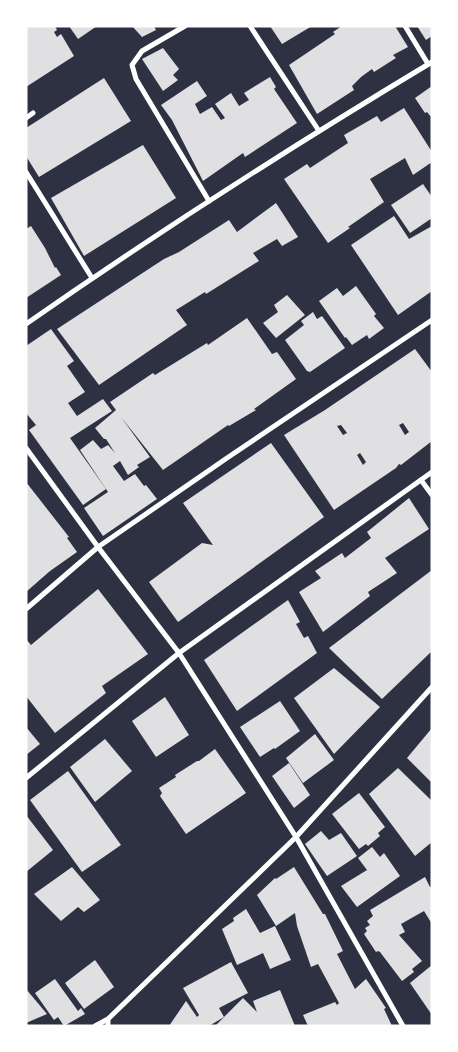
<svg xmlns="http://www.w3.org/2000/svg" width="458" height="1052" viewBox="0 0 458 1052" font-family="'IBM Plex Sans',sans-serif">
	<rect width="100%" height="100%" fill="#2d3142"/>
	<g fill="#e0e0e3" fill-rule="evenodd">
		<path d="M26,26H55L57,30L54,32L57,37L61,34L74,56L26,87Z"/>
		<path d="M69,26H97L78,39Z"/>
		<path d="M132,26H154L156,30L142,37Z"/>
		<path d="M270,26H312L282,44Z"/>
		<path d="M342,26H395L408,47L393,55L396,58L374,72L372,69L361,77L352,86L354,90L317,114L289,65L335,34L333,32Z"/>
		<path d="M417,26H432V36L426,40Z"/>
		<path d="M163,48L179,69L173,75L178,80L163,91L142,59Z"/>
		<path d="M270,77L276,87L274,89L297,123L245,157L243,153L203,181L172,120L161,105L197,81L207,96L195,104L200,114L212,107L221,120L225,118L215,104L231,93L239,106L249,100L244,93Z"/>
		<path d="M104,78L131,121L39,177L26,156V128Z"/>
		<path d="M432,86V118L427,112L425,113L415,98Z"/>
		<path d="M404,108L432,152V162L413,175L405,158L370,179L384,202L348,227L350,228L328,243L284,179L307,164L310,168L348,143L344,135L377,116L381,122Z"/>
		<path d="M143,145L176,198L84,256L51,198Z"/>
		<path d="M423,184L432,197V218L410,233L391,205Z"/>
		<path d="M276,203L298,237L282,246L277,239L253,253L259,261L206,294L205,292L176,310L187,325L99,385L57,329L164,259L179,252L229,220L237,232Z"/>
		<path d="M394,216L409,239L432,226V291L398,315L351,245Z"/>
		<path d="M31,226L45,248L55,268L56,267L61,275L26,298V229Z"/>
		<path d="M356,286L376,314L374,316L384,328L369,339L367,335L352,345L346,337L345,338L319,301L337,288L343,296Z"/>
		<path d="M287,295L305,315L276,338L263,323L278,312L274,305Z"/>
		<path d="M313,312L317,319L322,316L345,348L310,372L307,371L285,340L304,325L301,321Z"/>
		<path d="M247,318L272,354L277,352L296,379L254,409L256,410L229,426L228,425L163,470L121,417L150,457L137,465L139,467L128,475L120,461L113,466L124,481L135,474L144,486L146,485L157,499L103,536L84,508L108,492L80,450L93,440L101,449L108,445L115,453L106,439H104L95,428L116,410L110,402L153,373L155,375L207,343L208,345Z"/>
		<path d="M51,329L74,361L67,366L85,392L68,403L77,416L103,399L112,411L70,438L106,489L83,505L29,430L36,425L26,413V346Z"/>
		<path d="M415,349L432,372V441L401,465L399,464L396,468L334,510L284,435L325,410ZM403,423L409,432L405,435L399,425ZM341,425L347,433L343,435L337,426ZM360,453L366,462L363,465L357,455Z"/>
		<path d="M271,443L324,517L178,622L149,582L202,543L213,545L183,503Z"/>
		<path d="M26,482L69,537L67,538L77,552L50,571L26,592Z"/>
		<path d="M409,498L429,529L385,558L397,573L368,592L370,596L323,632L299,592L321,578L315,571L342,553L345,558L371,538L367,532Z"/>
		<path d="M432,570V651L382,699L329,648Z"/>
		<path d="M98,589L148,654L102,686L106,693L55,733L26,696V639L31,645Z"/>
		<path d="M288,600L300,622L296,624L304,638L308,636L317,653L237,711L204,660Z"/>
		<path d="M334,668L380,707L334,754L294,698Z"/>
		<path d="M165,697L189,735L156,757L132,721Z"/>
		<path d="M280,701L300,731L275,749L274,748L260,757L240,727Z"/>
		<path d="M26,727L40,744L26,755Z"/>
		<path d="M432,728V783L407,758Z"/>
		<path d="M315,734L334,760L303,783L286,758Z"/>
		<path d="M105,739L132,771L95,802L70,767Z"/>
		<path d="M215,749L246,793L186,834L160,796L162,793L159,788L176,777L175,775L197,761H199Z"/>
		<path d="M289,763L310,795L294,808L272,776Z"/>
		<path d="M398,768L432,801V842L415,856L369,794Z"/>
		<path d="M68,771L121,845L82,872L30,800Z"/>
		<path d="M359,793L385,827L378,833L380,836L368,846L366,844L359,849L332,814Z"/>
		<path d="M26,815L53,850L26,872Z"/>
		<path d="M321,831L329,840L341,833L357,856L327,876L305,844Z"/>
		<path d="M372,847L380,857L384,853L400,876L357,907L341,886L367,870L358,858Z"/>
		<path d="M72,867L100,900L84,912L78,907L61,921L34,894Z"/>
		<path d="M294,867L323,914H325L343,951L337,954L355,989L366,979L386,1008L384,1009L392,1026H308L303,1015L335,1002L337,1005L339,1003L318,964L311,967L297,926L295,913L276,926L257,895L275,878L276,879Z"/>
		<path d="M425,877L430,887H432V924L424,911L401,924L405,932L399,935L422,961L412,969L414,972L402,981L380,952L378,951L376,952L364,934L367,931L365,928L370,925L367,921L373,916L370,910Z"/>
		<path d="M246,909L260,933L275,926L291,960L270,969L263,953L237,965L222,929L234,921L233,918Z"/>
		<path d="M95,960L114,987L84,1009L65,983Z"/>
		<path d="M231,962L248,993L219,1008L224,1017L209,1026H169L186,1001L197,1017L199,1015L183,988Z"/>
		<path d="M432,965V1015L410,983Z"/>
		<path d="M55,979L78,1011L81,1008L85,1014L64,1026L58,1017L54,1020L35,993Z"/>
		<path d="M26,989L47,1014L26,1023Z"/>
		<path d="M280,990L295,1026H215L243,998L257,1012L253,1001Z"/>
	</g>
	<g fill="none" stroke-linecap="round" stroke-linejoin="round">
		<g stroke="#fff" stroke-width="5">
			<path d="M185,26L142,51L132,65L136,79L209,201"/>
			<path d="M250,26L319,131"/>
			<path d="M405,26L428,64"/>
			<path d="M26,118L33,113"/>
			<path d="M26,172L92,278"/>
			<path d="M26,324C158,232 294,145 432,62"/>
			<path d="M26,448L98,547L179,653L296,837L403,1026"/>
			<path d="M421,480L432,495"/>
			<path d="M26,609L98,547L227,458L432,320"/>
			<path d="M26,778L179,653L432,472"/>
			<path d="M95,1026L108,1019"/>
			<path d="M108,1026V1019L296,837L432,687"/>
		</g>
	</g>
	<rect width="458" height="1052" fill="none" stroke="#ffffff" stroke-width="55"/>
</svg>
